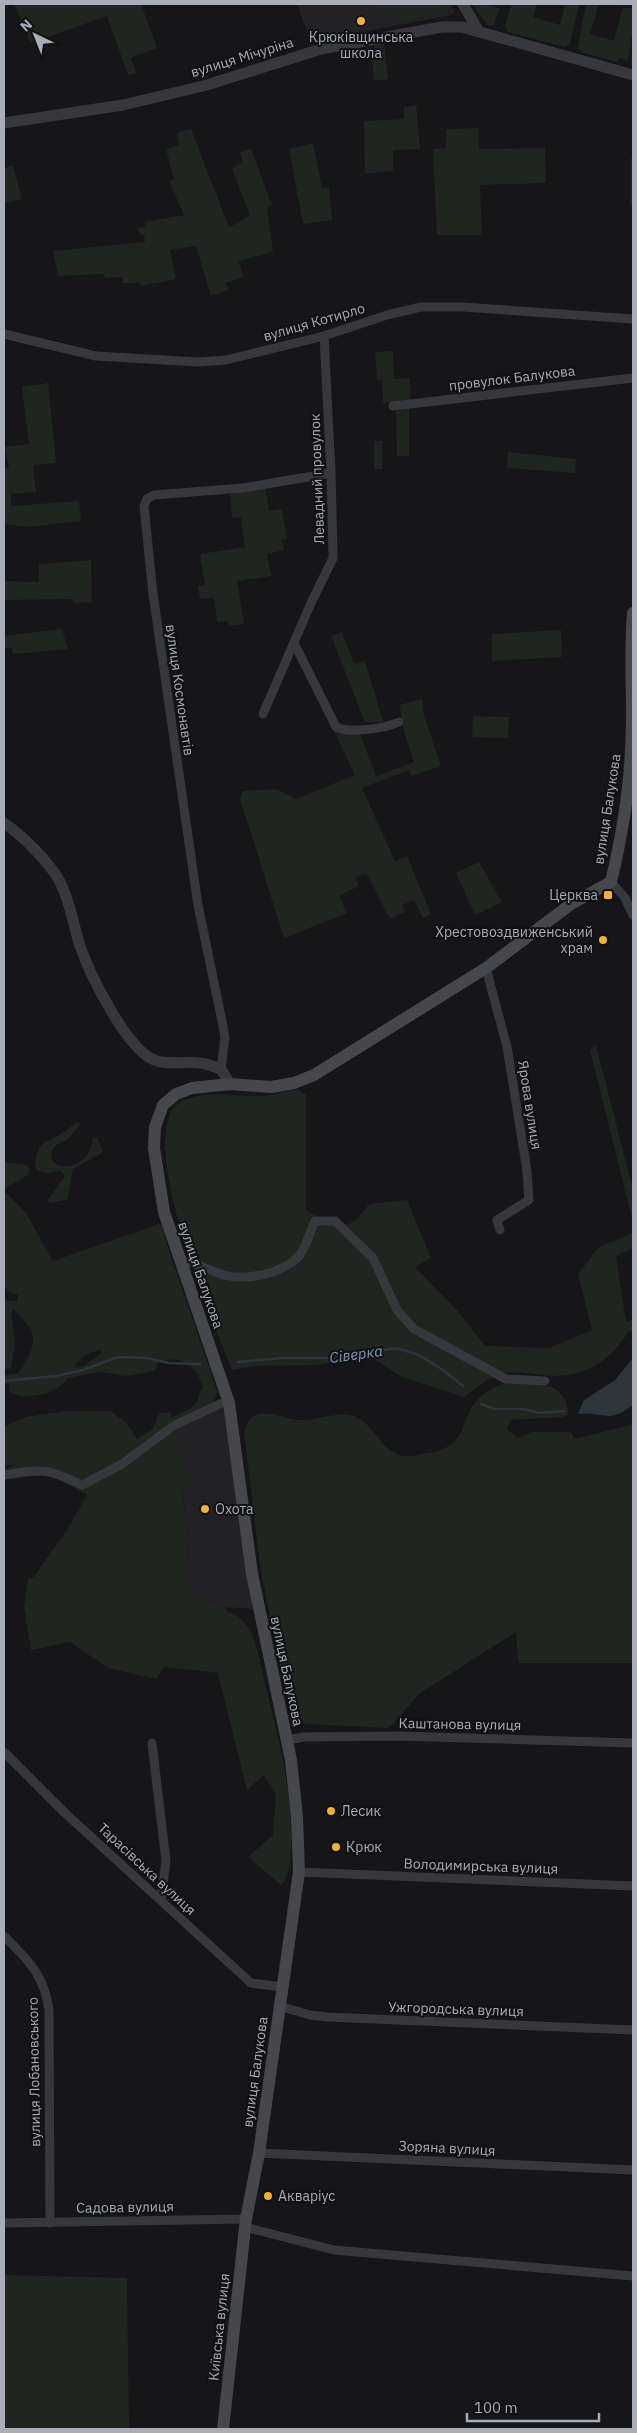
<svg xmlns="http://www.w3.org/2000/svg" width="637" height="2433" viewBox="0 0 637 2433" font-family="'IBM Plex Sans',sans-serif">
	<rect width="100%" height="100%" fill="#161618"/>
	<g fill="#222225">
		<path d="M297,4H450L455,12L451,15L311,42Z"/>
		<path d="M630,159H633V205L630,204Z"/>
		<path d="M224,1406L239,1519L253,1609L226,1607L186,1592L188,1537L175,1433L179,1428Z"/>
	</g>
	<g fill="#1e261f" fill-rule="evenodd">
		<path d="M14,4H141L157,48L131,58L136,73L128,75L107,16L31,43Z"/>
		<path d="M372,4H441L443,10C427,22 406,19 388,16L383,10Z"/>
		<path d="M472,4H483L500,8L494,25L488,26Z"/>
		<path d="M511,4H537L533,17L560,25L565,4H579L570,44L564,47L508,32L505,27Z"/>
		<path d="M586,4H599L590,34L614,41L623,7L633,9V37H631L628,60L619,58L617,62L584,53L578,48Z"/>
		<path d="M384,42L388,79L374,81L372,55H375L374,43Z"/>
		<path d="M416,105L420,149L393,150V171L365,174L364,121L404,119V107Z"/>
		<path d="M478,128L479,149L545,148L546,183L480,185L482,235H437L433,149L446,148V129Z"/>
		<path d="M191,129L229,227L250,216L232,168L243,163L240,152L251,149L272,205L267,207L273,252L238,261L244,277L226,283L229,290L211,296L196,246L170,250L176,279L141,286L140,283H123L122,277L105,278L104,274L58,276L53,251L145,242L144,235H140L138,228L145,227V222L184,215L169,181L174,179L166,149L179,145L177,133Z"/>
		<path d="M313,143L322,188H329L332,220L303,224L289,149Z"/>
		<path d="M13,166L22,199L4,203V168Z"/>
		<path d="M393,351L394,379L410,378L411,400L383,403L382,380H377L375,352Z"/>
		<path d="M48,383L56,463L33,465L36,492L11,494V506L79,501L81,521L29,527L4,524V468H9L5,447L29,444L22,387Z"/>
		<path d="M409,409V456H397L396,411Z"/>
		<rect x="374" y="441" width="8" height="28"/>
		<path d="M508,452L576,459L575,473L507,468Z"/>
		<path d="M265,486L269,511L282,509L287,539L282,540L284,550L267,554L271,576L237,581L244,624L229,626L228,621L217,622L214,598L200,599L198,586L205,585L200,554L245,547L241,517L232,518L230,492Z"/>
		<path d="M91,560L92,602L74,603L73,599L4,600V581L39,582V564Z"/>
		<path d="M62,629L68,649L13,654L12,648H4V636Z"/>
		<path d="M561,630L562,657L492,661V634Z"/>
		<path d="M342,632L354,664L365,661L383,722H365L331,636Z"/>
		<path d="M422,699L424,715L441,766L411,776L409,770L362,788L395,861L407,856L431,914L423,918L414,900L402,905L405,912L390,919L366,873L355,878L359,886L339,896L347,913L284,938L240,799L242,791L276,789L296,799L355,775L334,731L341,734H360L376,776L414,762L402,724L400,705Z"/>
		<path d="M473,716L509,717L508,738L472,737Z"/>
		<path d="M479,862L502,902L475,915L456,873Z"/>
		<path d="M596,1045L633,1190V1222L590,1050Z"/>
		<path d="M297,1089L306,1095V1210C334,1225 348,1237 369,1204L407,1200L431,1258L415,1267L456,1309L485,1346L549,1348L592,1330L578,1274L599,1247L633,1233V1248L616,1256L626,1322L633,1319V1331H629C609,1363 581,1380 542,1375C529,1374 514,1370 500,1375C487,1379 474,1389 464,1397L402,1377L376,1360L366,1357L315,1365L257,1366L232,1370C212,1320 142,1156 173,1109C175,1105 184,1100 188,1099C213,1089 239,1098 264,1096C275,1095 286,1091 297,1089Z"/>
		<path d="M77,1122L81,1123C77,1128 73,1134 69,1138C64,1143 57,1142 53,1149C42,1172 89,1176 93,1138L97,1137L103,1152L73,1169L68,1197L65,1200L51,1203L47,1201L65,1176L60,1171C50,1173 42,1176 35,1167C38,1138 44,1145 64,1132C69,1129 72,1125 77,1122Z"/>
		<path d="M4,1162L27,1165L30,1170L28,1175L4,1189Z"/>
		<path d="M4,1191L26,1213L53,1261L162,1223L167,1245L217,1391C217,1407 190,1419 179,1428L175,1433L193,1486L182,1491L188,1537L186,1592L226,1607L228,1612C243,1616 249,1627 255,1641C271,1713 297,1789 290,1864C289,1871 285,1879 282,1886L248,1857L273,1835L276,1795L264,1775L247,1790L218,1673L164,1667L157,1679L108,1668L70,1642L31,1650L24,1607L28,1579L34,1577L70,1525L87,1495L48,1474L4,1480V1469L17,1464L4,1466V1426L26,1417L66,1411H110L127,1423L137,1439L153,1429L159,1413L171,1412V1418C179,1413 191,1411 197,1402C200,1397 198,1392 203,1387C196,1365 181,1353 158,1363L155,1371L126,1376L100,1372L68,1378C59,1393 25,1402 10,1392V1385L4,1383V1376L18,1373C38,1343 40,1334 13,1309L11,1314L15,1343L11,1368L4,1370V1300L17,1301L18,1295L8,1292L4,1284ZM100,1350L103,1352L84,1366L74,1368C79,1358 89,1352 100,1350Z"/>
		<path d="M508,1382C535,1384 566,1379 568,1414L563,1417L511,1420L507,1429L518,1438L532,1432H571L574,1439L633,1424V1663H518L516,1632L419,1694L393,1724L387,1728L306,1724L297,1720L288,1704L261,1572L244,1433C246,1425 248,1418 256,1415C272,1410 285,1420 301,1420C320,1421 343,1407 361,1420C377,1430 382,1452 404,1456C409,1457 417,1455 423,1454C472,1448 456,1420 481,1396C489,1389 498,1386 508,1382Z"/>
		<path d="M4,2275L127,2278L129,2429H5Z"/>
	</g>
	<path fill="#2c353c" d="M633,1358V1405C606,1425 606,1411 578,1414L584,1400L615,1380Z"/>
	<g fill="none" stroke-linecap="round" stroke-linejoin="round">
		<g stroke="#2c353c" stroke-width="2.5">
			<path d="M238,1362L282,1358H335L396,1348L419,1355L443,1370L463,1386"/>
			<path d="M4,1381L56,1376L83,1370L118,1357L147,1358L169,1363L200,1364"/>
			<path d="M481,1404L494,1409H524L540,1413L564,1411"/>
		</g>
		<g stroke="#37383d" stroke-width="9">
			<path d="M4,334L96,356L198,362L226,360L324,336L387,315L421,307H463L633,319"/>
			<path d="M393,406L633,378"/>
			<path d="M294,643L336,727C350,734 386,728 399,722"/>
			<path d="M263,714L311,603L333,558L331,473L324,336"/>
			<path d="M611,882L625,898L633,915"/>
			<path d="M486,968L507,1047L527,1171L529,1200L497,1220L500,1230"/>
			<path d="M221,1069L225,1038L223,1026L198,905L153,594L144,506L147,499L154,495L243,488L331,473"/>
			<path d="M180,1261C196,1262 208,1270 224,1275C245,1281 280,1274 297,1258C305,1251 310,1231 315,1221H335L373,1258L397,1310L414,1329L506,1379L545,1381"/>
			<path d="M4,1475C41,1468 49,1469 82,1485L122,1464L173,1426L224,1402L229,1403"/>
			<path d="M287,1740L304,1737L397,1736L633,1743"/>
			<path d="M152,1743L166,1861L161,1900"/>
			<path d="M4,1752L65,1813L251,1983L282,1987"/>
			<path d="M299,1872L633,1886"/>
			<path d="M4,1936C28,1960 44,1974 49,2010L50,2223"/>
			<path d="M279,2006L310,2015L327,2017L633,2030"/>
			<path d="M259,2153L633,2170"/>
			<path d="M4,2223L246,2219"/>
			<path d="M245,2227L334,2250L633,2276"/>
		</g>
		<g stroke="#37383d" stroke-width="11">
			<path d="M463,4L479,32"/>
			<path d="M4,123L123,105L207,85L321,49L442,27H462L633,75"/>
			<path d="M4,823C22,835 48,861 59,880C70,900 73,924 80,946C90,975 122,1038 147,1056C161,1067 183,1061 199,1063C206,1063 214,1067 221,1069L230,1084"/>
		</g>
		<path stroke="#45474d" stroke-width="12" d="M223,2429L246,2219L259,2153L299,1872L297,1817L291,1760L252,1574L229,1403L164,1212L154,1148L155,1127L163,1105L176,1094L192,1088L230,1084L271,1087L294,1083L314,1075L486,968L571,904L611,882C621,840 629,793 631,750C634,704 629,658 633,613"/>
	</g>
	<g fill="#f2b134" stroke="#111113" stroke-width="2">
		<circle cx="361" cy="21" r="5"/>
		<rect x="603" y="890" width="10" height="10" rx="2.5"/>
		<circle cx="603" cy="940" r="5"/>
		<circle cx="205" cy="1509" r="5"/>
		<circle cx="331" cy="1811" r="5"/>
		<circle cx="336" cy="1847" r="5"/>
		<circle cx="268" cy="2196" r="5"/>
	</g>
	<g text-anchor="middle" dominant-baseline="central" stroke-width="4" stroke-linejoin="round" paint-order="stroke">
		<g font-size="14" fill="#a8adb8" stroke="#111113" text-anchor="start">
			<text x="361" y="37" text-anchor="middle">Крюківщинська<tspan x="361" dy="16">школа</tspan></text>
			<text x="598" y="895" text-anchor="end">Церква</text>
			<text x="593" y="932" text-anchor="end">Хрестовоздвиженський<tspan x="593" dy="16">храм</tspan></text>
			<text x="215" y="1509">Охота</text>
			<text x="341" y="1811">Лесик</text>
			<text x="346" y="1847">Крюк</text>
			<text x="278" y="2196">Акваріус</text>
		</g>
		<g font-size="14" fill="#a8adb8" stroke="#111113">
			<text transform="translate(242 57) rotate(-17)">вулиця Мічуріна</text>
			<text transform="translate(314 322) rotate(-16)">вулиця Котирло</text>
			<text transform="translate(512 378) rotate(-7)">провулок Балукова</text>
			<text transform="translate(317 479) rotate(-92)">Левадний провулок</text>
			<text transform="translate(180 690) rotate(82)">вулиця Космонавтів</text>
			<text transform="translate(607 809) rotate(-81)">вулиця Балукова</text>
			<text transform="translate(530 1105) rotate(81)">Ярова вулиця</text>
			<text transform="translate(201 1275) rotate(71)">вулиця Балукова</text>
			<text transform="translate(287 1671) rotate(78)">вулиця Балукова</text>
			<text transform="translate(460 1724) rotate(1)">Каштанова вулиця</text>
			<text transform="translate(481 1866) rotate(2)">Володимирська вулиця</text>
			<text transform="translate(147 1869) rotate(43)">Тарасівська вулиця</text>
			<text transform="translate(456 2009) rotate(2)">Ужгородська вулиця</text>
			<text transform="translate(34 2072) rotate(-91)">вулиця Лобановського</text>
			<text transform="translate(255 2072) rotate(-82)">вулиця Балукова</text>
			<text transform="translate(447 2148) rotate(3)">Зоряна вулиця</text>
			<text transform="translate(125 2207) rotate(-1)">Садова вулиця</text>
			<text transform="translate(219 2327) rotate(-84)">Київська вулиця</text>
		</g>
		<g font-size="15" font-style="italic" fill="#7f9bb3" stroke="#111113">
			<text transform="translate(356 1354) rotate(-8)">Сіверка</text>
		</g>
	</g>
	<rect width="637" height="2433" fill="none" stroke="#a8adb8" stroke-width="10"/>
	<g transform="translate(35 35) rotate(317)" stroke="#111113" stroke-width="4" paint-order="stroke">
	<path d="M0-4L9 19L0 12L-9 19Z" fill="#a8adb8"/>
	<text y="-8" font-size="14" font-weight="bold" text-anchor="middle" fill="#a8adb8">N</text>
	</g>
	<path d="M467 2413v8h132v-8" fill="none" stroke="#a8adb8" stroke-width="2.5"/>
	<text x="474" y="2413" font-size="15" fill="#a8adb8" stroke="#111113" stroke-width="4" paint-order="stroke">100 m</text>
</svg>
